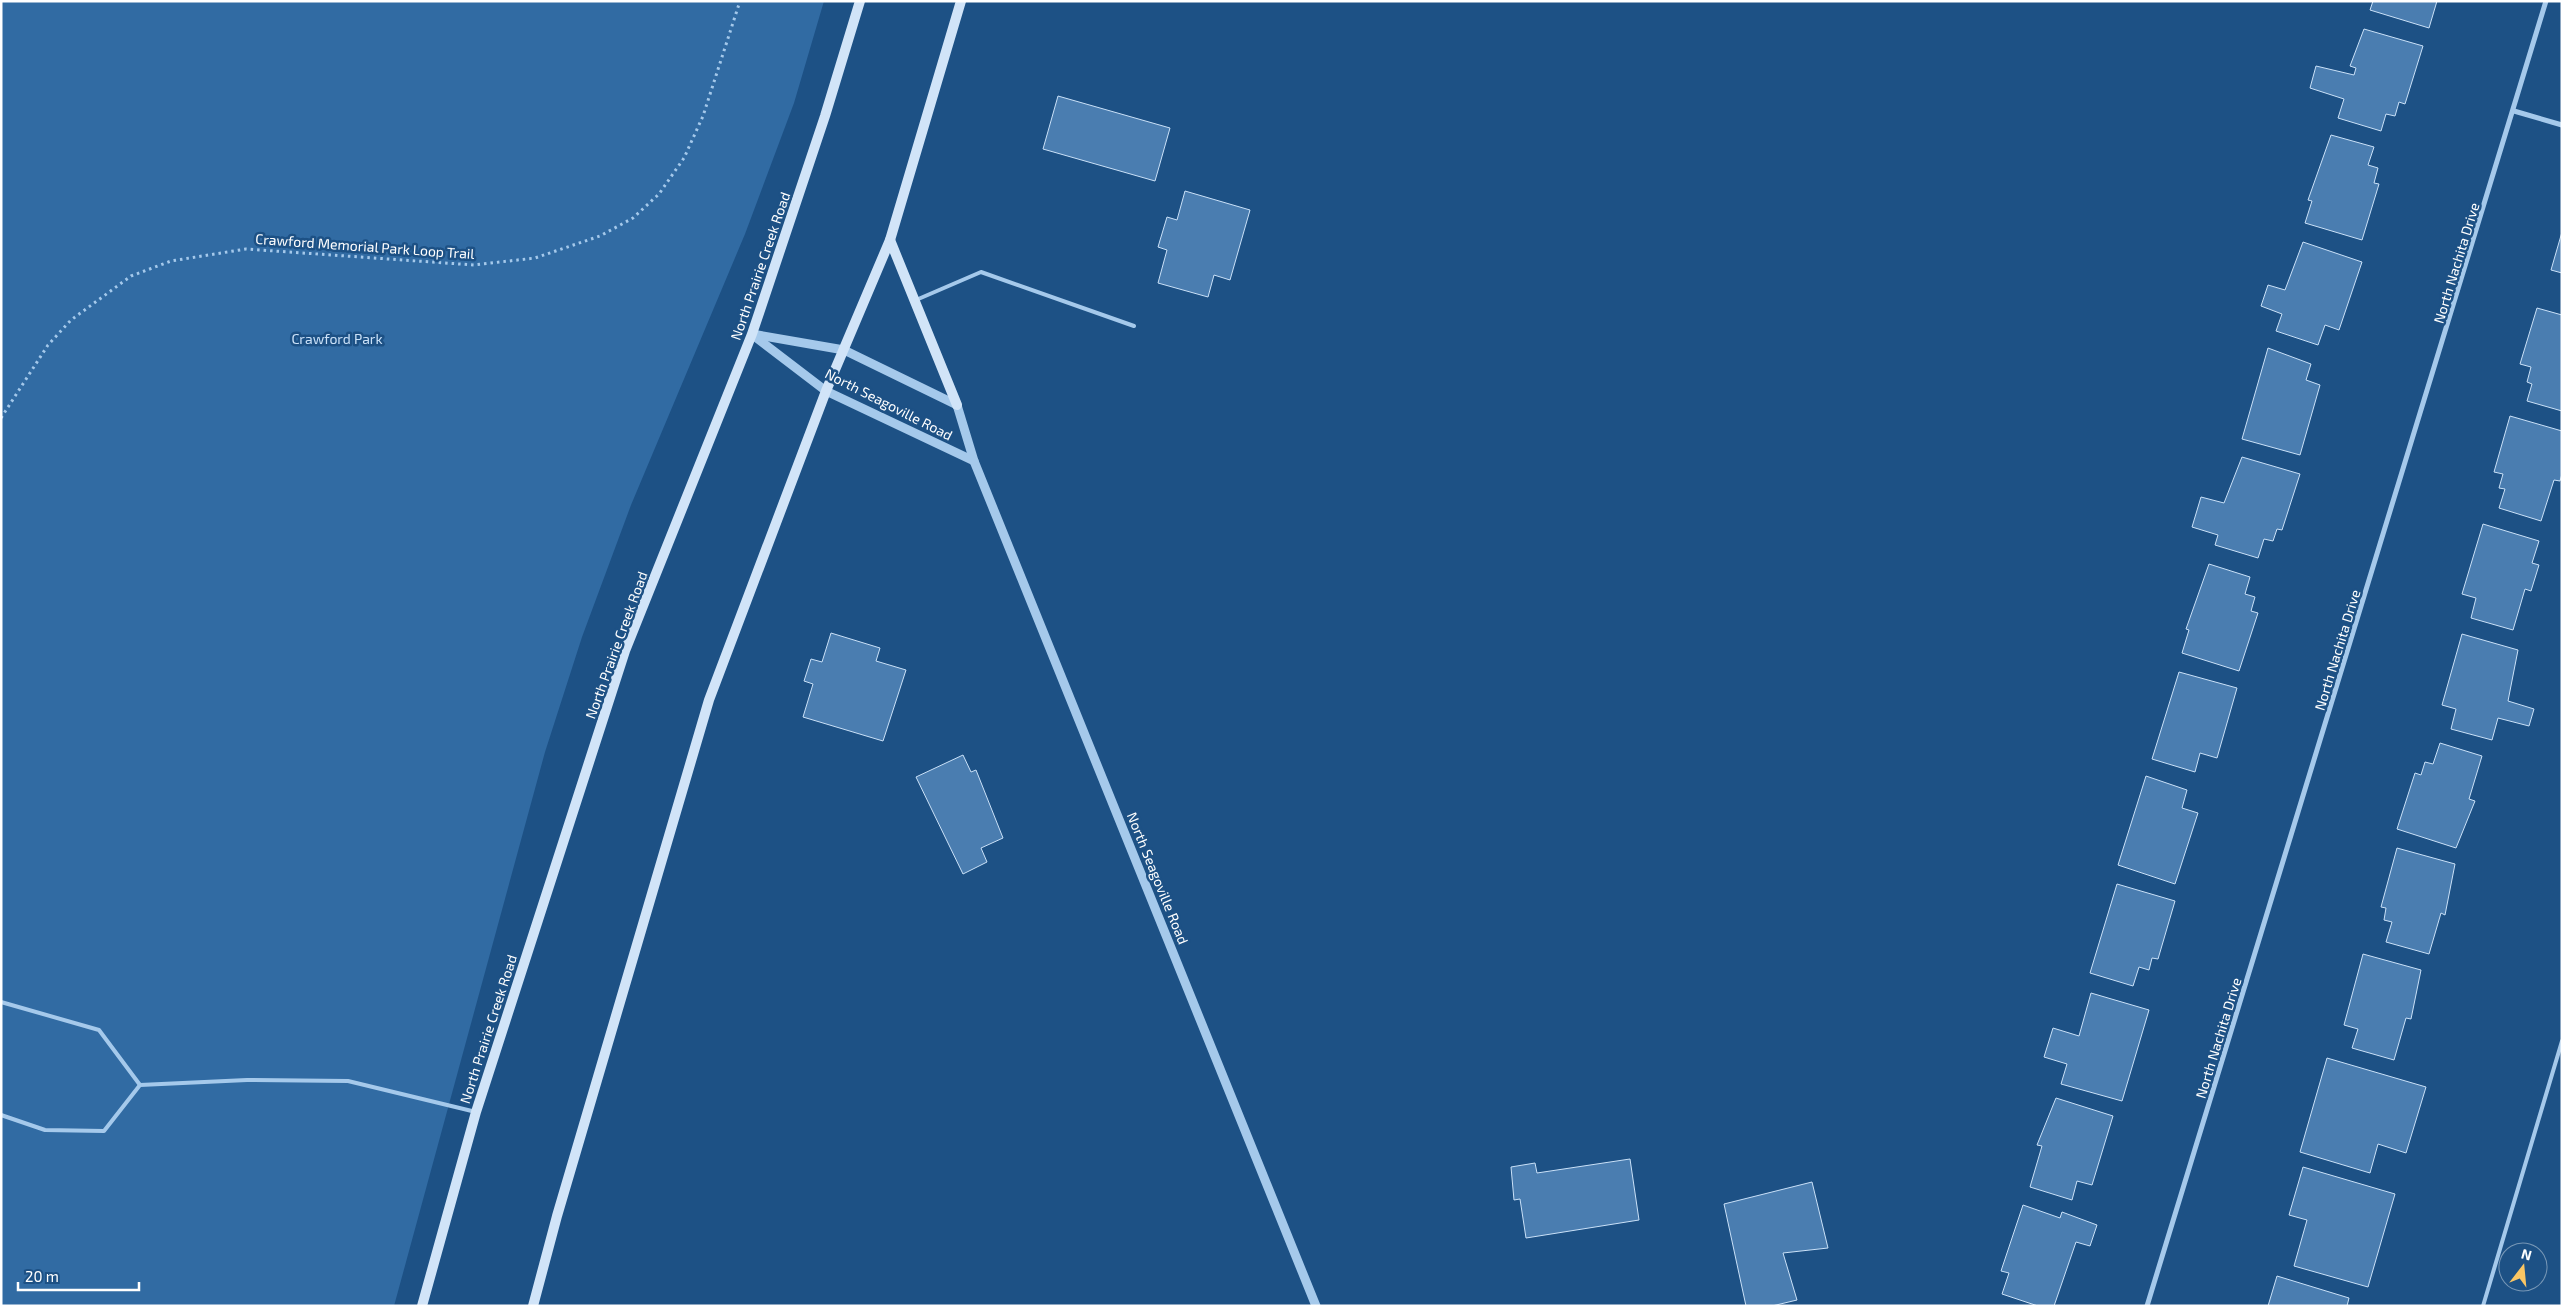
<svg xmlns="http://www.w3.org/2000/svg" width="2563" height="1307" viewBox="0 0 2563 1307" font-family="'Exo 2',sans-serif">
	<rect width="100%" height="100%" fill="#1d5185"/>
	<path fill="#316ba3" d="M1,1H824L794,103L745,234L631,505L582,637L545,752L394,1306H1Z"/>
	<g fill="#4a7db0" stroke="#cae1f8">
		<path d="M2373,1H2437L2429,28L2370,10Z"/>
		<path d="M2364,29L2423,46L2405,104L2399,102L2395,116L2386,114L2381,131L2338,118L2344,99L2310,88L2316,66L2354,75L2356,68L2350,66Z"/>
		<path d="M1058,96L1170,128L1155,181L1043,149Z"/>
		<path d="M2331,135L2374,147L2368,165L2378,168L2374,183L2379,184L2362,240L2305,223L2312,201L2308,200Z"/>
		<path d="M1185,191L1250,210L1230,280L1214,275L1208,297L1158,283L1167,250L1158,247L1167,217L1177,220Z"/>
		<path d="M2562,232V273L2551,270Z"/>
		<path d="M2303,242L2362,262L2339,330L2325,325L2318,345L2276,331L2282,314L2261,306L2268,285L2285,290Z"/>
		<path d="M2537,308L2562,315V411L2527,401L2532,384L2527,382L2531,367L2520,364Z"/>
		<path d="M2268,348L2311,364L2306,380L2320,385L2300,455L2242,439Z"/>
		<path d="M2510,416L2562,431V474L2560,481L2554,480L2541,521L2499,508L2505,489L2499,488L2503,474L2494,472Z"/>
		<path d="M2242,457L2300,474L2282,530L2277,529L2273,541L2264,539L2258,558L2215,545L2218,535L2192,527L2201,497L2224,503Z"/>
		<path d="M2483,524L2539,541L2532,563L2539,565L2531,591L2525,589L2513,630L2471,618L2476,598L2462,594Z"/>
		<path d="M2209,564L2250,577L2245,594L2255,597L2251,611L2258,613L2239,671L2182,653L2189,630L2186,629Z"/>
		<path d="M831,633L880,648L876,661L906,670L883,741L803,717L813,684L804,681L811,659L822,662Z"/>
		<path d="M2462,634L2518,650L2508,701L2534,709L2529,726L2498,718L2492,740L2451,729L2456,709L2442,705Z"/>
		<path d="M2179,672L2237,688L2217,758L2200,753L2195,772L2152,759Z"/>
		<path d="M2440,743L2482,756L2469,799L2475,801L2456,848L2397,829L2415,773L2421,775L2425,762L2433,764Z"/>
		<path d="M963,755L971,772L976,770L1003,838L981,848L987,862L963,874L916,777Z"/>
		<path d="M2146,776L2187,790L2182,808L2198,813L2175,884L2118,865Z"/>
		<path d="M2397,848L2455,864L2445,915L2441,913L2429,954L2386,942L2392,922L2384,920L2386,908L2381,907Z"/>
		<path d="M2117,884L2175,901L2158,959L2152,958L2149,970L2139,967L2133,986L2090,973Z"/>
		<path d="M2363,954L2421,970L2411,1019L2406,1018L2394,1060L2352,1048L2358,1029L2344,1025Z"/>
		<path d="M2091,993L2149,1010L2122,1101L2061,1084L2067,1064L2044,1057L2053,1028L2079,1036Z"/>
		<path d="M2327,1058L2426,1087L2406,1153L2378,1144L2370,1173L2300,1152Z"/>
		<path d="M2056,1098L2113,1116L2092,1185L2077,1181L2072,1200L2030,1187L2042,1146L2037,1145Z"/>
		<path d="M1630,1159L1639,1220L1526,1238L1520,1199L1514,1200L1511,1167L1535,1163L1537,1173Z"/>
		<path d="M2303,1167L2395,1194L2368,1287L2294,1266L2307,1220L2289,1215Z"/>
		<path d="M1812,1182L1828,1248L1783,1253L1797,1300L1772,1306H1746L1724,1204Z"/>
		<path d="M2023,1205L2060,1218L2062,1212L2097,1225L2090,1246L2076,1242L2054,1306H2038L2002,1294L2009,1273L2001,1271Z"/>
		<path d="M2277,1276L2349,1298L2347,1306H2268Z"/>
	</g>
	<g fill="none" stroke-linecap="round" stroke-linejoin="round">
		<path stroke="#a5c9eb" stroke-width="3" stroke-dasharray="2.5 4" stroke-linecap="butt" d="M1,418L48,345L71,320L131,276L171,261L246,249L474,265L535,258L600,236L633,218L659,194L684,158L703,116L740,1"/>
		<g stroke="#a5c9eb" stroke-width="4">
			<path d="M916,300L981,272L1134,326"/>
			<path d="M1,1002L99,1030L140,1085"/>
			<path d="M1,1115L45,1130L104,1131L140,1085L247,1080L348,1081L476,1112"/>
			<path d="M2483,1306L2562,1041"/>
		</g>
		<g stroke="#a5c9eb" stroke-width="5">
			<path d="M2514,111L2562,125"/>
			<path d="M2147,1306L2546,1"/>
		</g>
		<g stroke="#a5c9eb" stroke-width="9">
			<path d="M752,334L844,350L957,405L974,461L1316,1306"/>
			<path d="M754,336L826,391L974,461"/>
		</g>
		<g stroke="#d1e4f8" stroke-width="10">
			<path d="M890,240L957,405"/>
			<path d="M422,1306L476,1112L625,651L752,334L825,116L860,1"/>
			<path d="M533,1306L557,1216L709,700L826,391L890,240L961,1"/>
		</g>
	</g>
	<g text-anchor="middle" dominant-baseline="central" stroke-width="5" stroke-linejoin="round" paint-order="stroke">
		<g font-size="14" fill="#fff" stroke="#1d5185">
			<text transform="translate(365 246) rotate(4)">Crawford Memorial Park Loop Trail</text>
			<text transform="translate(2456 263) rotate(-73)">North Nachita Drive</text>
			<text transform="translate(760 266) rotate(-71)">North Prairie Creek Road</text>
			<text transform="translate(889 404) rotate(27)">North Seagoville Road</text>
			<text transform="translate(616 645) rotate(-70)">North Prairie Creek Road</text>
			<text transform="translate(2337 650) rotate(-73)">North Nachita Drive</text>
			<text transform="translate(1158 878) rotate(68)">North Seagoville Road</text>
			<text transform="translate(488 1029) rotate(-72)">North Prairie Creek Road</text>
			<text transform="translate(2218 1038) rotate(-73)">North Nachita Drive</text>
		</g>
		<g font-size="14" fill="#cae1f8" stroke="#1d5185">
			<text x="337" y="338">Crawford Park</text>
		</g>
	</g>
	<rect width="2563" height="1307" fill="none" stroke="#ffffff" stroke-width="5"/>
	<g transform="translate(2523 1267) rotate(16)"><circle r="24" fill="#1d5185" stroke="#7797b6"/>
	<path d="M0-4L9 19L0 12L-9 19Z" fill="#fac664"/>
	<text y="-8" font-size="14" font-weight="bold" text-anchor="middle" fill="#ffffff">N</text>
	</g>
	<path d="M18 1282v8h121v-8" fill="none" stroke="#ffffff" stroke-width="2.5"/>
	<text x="25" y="1282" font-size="15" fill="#ffffff" stroke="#1d5185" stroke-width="4" paint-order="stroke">20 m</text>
</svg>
